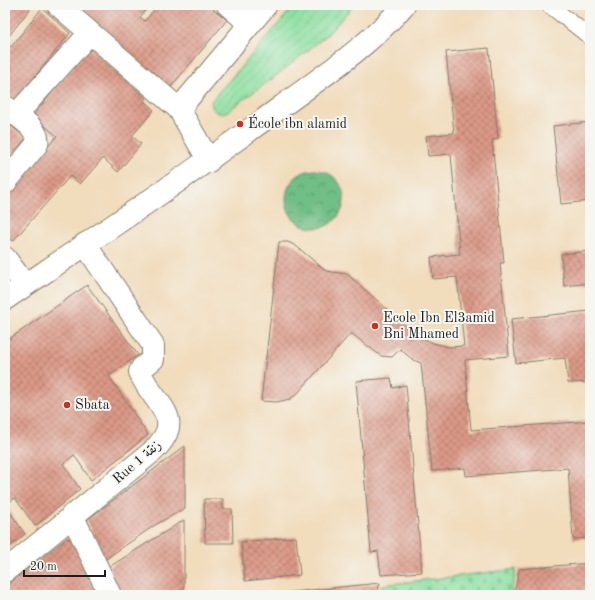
<svg xmlns="http://www.w3.org/2000/svg" width="595" height="600" viewBox="0 0 595 600" font-family="'Old Standard TT',Amiri,serif">
	<defs>
		<pattern id="forest-crowns" width="20" height="18" patternUnits="userSpaceOnUse"><rect width="20" height="18" fill="#71be86"/><path d="M2 6a3 3 0 1 1 6 0M12 15a3 3 0 1 1 6 0" fill="none" stroke="#5c9a6d"/></pattern>
		<pattern id="cemetery-stones" width="16" height="16" patternUnits="userSpaceOnUse"><rect width="16" height="16" fill="#8cdfa0"/><path d="M2 7V4a2 2 0 0 1 4 0v3zM10 15v-3a2 2 0 0 1 4 0v3z" fill="#78bf89"/></pattern>
		<pattern id="garden-furrows" width="10" height="10" patternUnits="userSpaceOnUse"><rect width="10" height="10" fill="#8cdfa0"/><path d="M-1 1l2-2M0 10L10 0M9 11l2-2" fill="none" stroke="#78bf89"/></pattern>
		<pattern id="building-cross-hatch" width="8" height="8" patternUnits="userSpaceOnUse"><rect width="8" height="8" fill="#dc9a88"/><path d="M0 0l8 8M0 8l8-8" fill="none" stroke="#b27d6e"/></pattern>
	</defs>
	<rect width="100%" height="100%" fill="#f6f6f2"/>
	<filter id="ink" filterUnits="userSpaceOnUse"><feTurbulence type="fractalNoise" baseFrequency=".025" numOctaves="2"/><feDisplacementMap in="SourceGraphic" scale="8" xChannelSelector="R" yChannelSelector="G"/><feConvolveMatrix kernelMatrix="1 2 1 2 8 2 1 2 1" color-interpolation-filters="sRGB"/></filter>
	<filter id="wash" filterUnits="userSpaceOnUse"><feTurbulence type="fractalNoise" baseFrequency=".012" numOctaves="4" result="noise"/><feDisplacementMap in="SourceGraphic" scale="16" xChannelSelector="R" yChannelSelector="G"/><feGaussianBlur stdDeviation="0.9" result="paint"/><feColorMatrix in="noise" values="0 0 0 0 0 0 0 0 0 0 0 0 0 0 0 0 0 1.4 0 .05"/><feComposite in="paint" operator="in"/></filter>
	<g filter="url(#wash)">
		<rect width="100%" height="100%" fill="#f1dcbc"/>
		<circle fill="url(#forest-crowns)" stroke="#466d51" cx="315" cy="199" r="29"/>
		<path fill="url(#cemetery-stones)" stroke="#547e5e" d="M516,569L511,595H378L382,585Z"/>
		<path fill="url(#garden-furrows)" stroke="#547e5e" d="M295,5H354L328,34L276,76L226,112C216,115 212,111 211,101Z"/>
		<g id="blocks">
			<g fill="url(#building-cross-hatch)">
				<path d="M5,5H33L5,41Z"/>
				<path d="M73,5H150L140,17L145,21L158,5H208L227,20L169,89Z"/>
				<path d="M42,8L70,33L15,101L5,92V41L11,47Z"/>
				<path d="M88,48L146,98L144,101L154,110L132,136L141,144L118,172L103,158L80,184L70,176L13,241L5,234V198L57,136L33,116Z"/>
				<path d="M489,48L498,139L492,140L504,263H500L509,356L465,360L471,430L590,421V538L573,539L568,468L466,476L465,468L432,471L421,363L413,360L400,349L392,357L381,356L351,333L297,394L290,399L277,402L261,401L279,242H288L296,246L326,271L347,274L418,336L433,343L449,347L464,346L457,277L433,279L431,257L460,254L451,154L428,156L426,136L454,133L446,52Z"/>
				<path d="M5,121L26,138L5,162Z"/>
				<path d="M590,122V201L561,204L553,126Z"/>
				<path d="M590,251V283L564,286L561,254Z"/>
				<path d="M87,285L138,355L109,376L148,435L91,480L74,455L63,464L80,489L35,526L15,498L5,505V342Z"/>
				<path d="M590,311V382L568,383L565,358L516,363L511,319Z"/>
				<path d="M391,378L393,388L406,385L422,572L381,575L378,551L371,552L356,381Z"/>
				<path d="M185,446V508L155,525L104,560L87,520Z"/>
				<path d="M204,499H223V509H232L233,543H205Z"/>
				<path d="M5,505L25,534L5,550Z"/>
				<path d="M184,520V595H121L109,567Z"/>
				<path d="M296,537L300,575L245,581L241,542Z"/>
				<path d="M67,538L74,541L98,595H5V587Z"/>
				<path d="M590,563V595H514L519,569Z"/>
				<path d="M380,583L376,595H272V594Z"/>
			</g>
		</g>
	</g>
	<g filter="url(#ink)">
		<use href="#blocks" fill-opacity="0" stroke="#867c6c" stroke-width="1"/>
		<g fill="none" stroke-linecap="round" stroke-linejoin="round">
			<g stroke="#867c6c" stroke-width="17">
				<path id="service" d="M549,5L590,37"/>
			</g>
			<g stroke="#867c6c" stroke-width="24">
				<g id="minor">
					<path d="M58,5L179,109L209,161"/>
					<path d="M228,5L250,24"/>
					<path d="M179,109L266,5"/>
					<path d="M16,115L89,34"/>
					<path d="M5,183L37,144C41,129 16,115 6,107"/>
					<path d="M5,258L25,285"/>
					<path d="M72,515L110,595"/>
					<path d="M5,571L153,451C189,416 152,405 140,372L142,368L153,359V345L85,244"/>
				</g>
			</g>
			<g stroke="#867c6c" stroke-width="24">
				<path id="tertiary" d="M5,299C98,236 191,174 281,107C323,76 370,45 404,5"/>
			</g>
			<use href="#service" stroke="#fff" stroke-width="15"/>
			<use href="#minor" stroke="#fff" stroke-width="22"/>
			<use href="#tertiary" stroke="#fff" stroke-width="22"/>
		</g>
	</g>
	<g fill="#c8321e" stroke="#f6f6f2" stroke-width="1.5">
		<circle cx="240" cy="124" r="4"/>
		<circle cx="375" cy="326" r="4"/>
		<circle cx="67" cy="405" r="4"/>
	</g>
	<g text-anchor="middle" dominant-baseline="central" stroke-width="4" stroke-linejoin="round" paint-order="stroke">
		<g font-size="14" fill="#1c1c1c" stroke="#f6f6f2" text-anchor="start">
			<text x="248" y="124">École ibn alamid</text>
			<text x="383" y="318">Ecole Ibn El3amid<tspan x="383" dy="16">Bni Mhamed</tspan></text>
			<text x="75" y="405">Sbata</text>
		</g>
		<g font-size="14" fill="#1c1c1c" stroke="#f6f6f2">
			<text transform="translate(137 462) rotate(-41)">Rue 1 زنقة</text>
		</g>
	</g>
	<rect width="595" height="600" fill="none" stroke="#f6f6f2" stroke-width="20"/>
	<path d="M24 570v6h81v-6" fill="none" stroke="#1c1c1c" stroke-width="2"/>
	<text x="30" y="570" font-size="12" fill="#1c1c1c" stroke="#f6f6f2" stroke-width="3" paint-order="stroke">20 m</text>
</svg>
